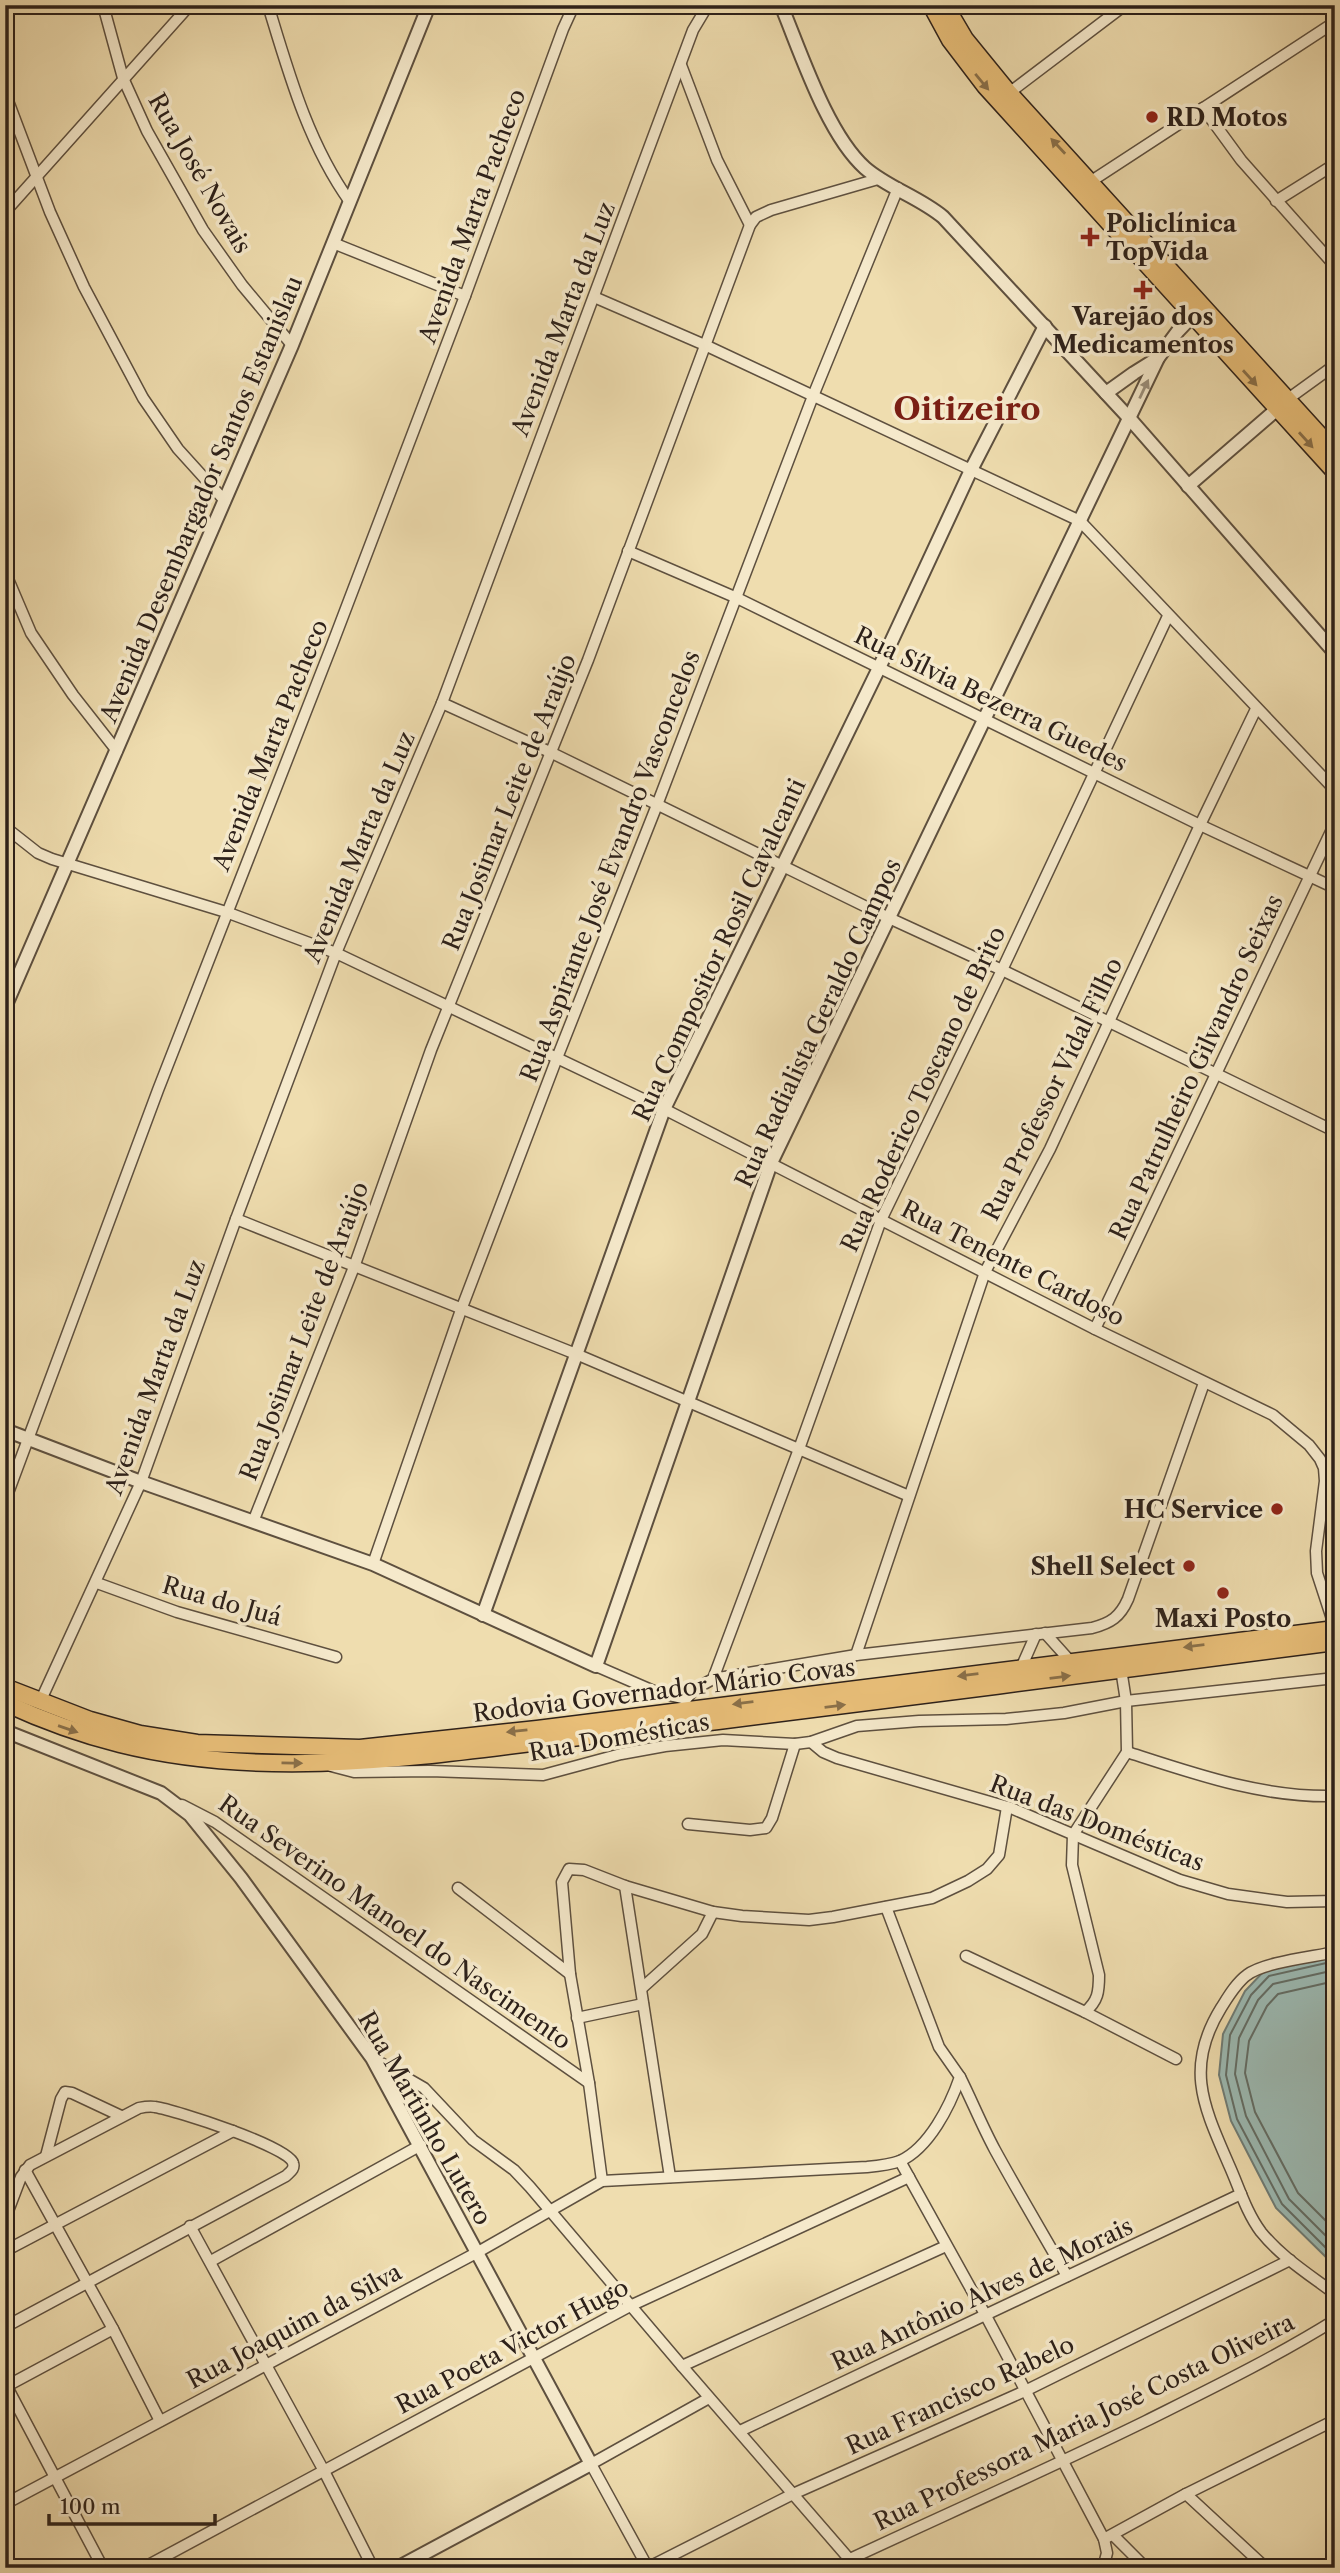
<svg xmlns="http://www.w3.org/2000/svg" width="1340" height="2573" viewBox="0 0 1340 2573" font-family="'Libre Caslon Text',serif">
	<rect width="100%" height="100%" fill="#efddaf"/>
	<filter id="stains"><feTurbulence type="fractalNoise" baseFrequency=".00286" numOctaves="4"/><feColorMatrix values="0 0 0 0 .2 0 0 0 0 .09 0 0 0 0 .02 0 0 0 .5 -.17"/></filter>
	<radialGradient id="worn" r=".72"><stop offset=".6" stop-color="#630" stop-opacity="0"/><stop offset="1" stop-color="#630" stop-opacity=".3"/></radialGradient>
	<path fill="#9cbab3" stroke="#707d76" stroke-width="2" d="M1335,1954V2266L1276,2208L1231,2121L1219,2075L1223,2034L1245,1991L1266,1969Z"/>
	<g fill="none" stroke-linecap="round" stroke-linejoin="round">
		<g stroke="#646e66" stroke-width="2">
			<path d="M1335,1961L1269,1976L1251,1995L1230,2035L1226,2075L1237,2119L1282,2204L1335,2257"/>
			<path d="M1335,1970L1273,1984L1258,2000L1239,2038L1235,2074L1246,2116L1289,2199L1335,2245"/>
			<path d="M1335,1981L1278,1994L1267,2006L1249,2041L1245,2073L1255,2112L1298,2193L1335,2230"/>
		</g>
		<g stroke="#5e503f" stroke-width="13">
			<g id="minor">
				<path d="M103,5L123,78L147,131L203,230L242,285L292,345"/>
				<path d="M268,5C289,74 308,143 350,202"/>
				<path d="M681,65L717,160L750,225"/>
				<path d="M5,93L50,212L84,287L143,398L178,449L225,501"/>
				<path d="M1009,93L1125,5"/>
				<path d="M1203,108L1241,160L1335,266"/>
				<path d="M1090,182L1335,22"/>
				<path d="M1276,201L1335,164"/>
				<path d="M5,212L190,5"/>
				<path d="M333,243L465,296"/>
				<path d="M594,297L707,346L1080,521L1335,790"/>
				<path d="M1288,399L1335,365"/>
				<path d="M628,551L737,598L1200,825L1335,888"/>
				<path d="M5,572L31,633L73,695L117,751"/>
				<path d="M442,703L552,753L889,918L1002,970L1328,1128L1335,1113"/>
				<path d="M5,827L38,853L52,859L226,912L336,953L664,1109L1095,1329L1273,1415L1309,1445L1320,1459L1324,1468L1325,1481L1316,1551L1317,1573L1335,1628"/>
				<path d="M236,1219L576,1354L909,1496"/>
				<path d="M1095,1329L1335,823"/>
				<path d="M5,1501L158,1090L332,645L465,296L563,29L574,5"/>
				<path d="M253,1522L354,1267L431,1050L588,660L750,225L756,217L771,210L878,179"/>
				<path d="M373,1564L461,1310L557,1058L657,805L813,396L898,188"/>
				<path d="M97,1583L177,1612L336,1657"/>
				<path d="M1045,1633L1071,1662"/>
				<path d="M856,1655L985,1272L1050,1149L1200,825L1256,709"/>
				<path d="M596,1666L656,1692L686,1699"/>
				<path d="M1021,1668L1036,1634"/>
				<path d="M713,1679L856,1655L1092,1628C1111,1623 1120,1617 1128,1599L1204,1383"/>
				<path d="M686,1699L695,1689L713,1679L799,1449L881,1220L1002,970L1168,616"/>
				<path d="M40,1702L141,1482L236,1219L336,953L442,703L693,30L708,5"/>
				<path d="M811,1742L823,1752L837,1758L1011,1808L1180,1880L1228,1894L1287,1902L1335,1901"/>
				<path d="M1127,1752C1195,1774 1263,1798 1335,1796"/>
				<path d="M331,1766L354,1772L430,1771L543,1775L621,1754L665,1746L723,1740L795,1744L811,1742L857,1726L919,1721L1006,1719L1064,1713L1126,1701L1335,1678"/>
				<path d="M182,1805L215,1822L589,2083"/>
				<path d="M688,1824L750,1830L766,1828L772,1818L795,1744"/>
				<path d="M1073,1835L1127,1752L1126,1701L1121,1669"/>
				<path d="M625,1886L670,2177"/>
				<path d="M458,1888L570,1974"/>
				<path d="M1335,1952C1313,1957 1264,1962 1247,1975C1236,1983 1228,1997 1221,2008C1184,2068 1204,2107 1229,2165C1239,2187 1246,2212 1261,2232C1281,2257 1310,2275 1335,2294"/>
				<path d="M966,1956L1085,2012C1098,2001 1099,1992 1099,1975L1072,1865L1073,1835"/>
				<path d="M642,1988L702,1934L713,1912"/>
				<path d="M1085,2012L1176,2059"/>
				<path d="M577,2018L643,2004"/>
				<path d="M372,2058L424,2088L473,2140L514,2170L530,2187L682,2366L857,2568"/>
				<path d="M960,2077C972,2101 982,2126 995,2150C1018,2192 1043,2234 1067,2276"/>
				<path d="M46,2156L61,2099L65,2092L72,2093L121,2116"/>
				<path d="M900,2161L986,2316L1104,2539L1107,2553L1103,2568"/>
				<path d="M25,2170L113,2329L160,2421"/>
				<path d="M602,2181L589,2083L570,1974L562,1882L569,1869L584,1870L625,1886L713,1912L742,1916L809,1920L833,1917L932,1898L968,1881L987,1869L999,1855L1007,1807"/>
				<path d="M5,2219L21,2177L30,2165L139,2108C144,2107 150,2106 155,2107C175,2110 290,2147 293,2163C295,2169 290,2172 286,2176L5,2327"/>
				<path d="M190,2226L324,2471L373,2568"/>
				<path d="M5,2251L233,2131"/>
				<path d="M211,2261L421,2145"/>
				<path d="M682,2366L946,2246"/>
				<path d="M5,2383L103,2568"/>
				<path d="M5,2387L113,2329"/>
				<path d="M740,2431L1241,2194"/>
				<path d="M1186,2494L1266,2568"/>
				<path d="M5,2504L478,2252L602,2181L867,2167C878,2166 889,2165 900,2161C929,2148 950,2106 960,2077L939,2047L886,1907"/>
				<path d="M1113,2535L1146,2568"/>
				<path d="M1104,2539L1186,2494L1335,2420"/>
				<path d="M850,2559C949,2513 1048,2469 1146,2421C1210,2389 1274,2358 1335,2320"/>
				<path d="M143,2568L630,2306L909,2177"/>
				<path d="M647,2568L793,2494L1025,2391L1290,2260"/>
				<path d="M648,2568L591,2464L709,2398"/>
			</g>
		</g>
		<g stroke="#5e503f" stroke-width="16">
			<g id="tertiary">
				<path d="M781,5C801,53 827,134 865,168C888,188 919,197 943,217L1130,419L1335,653"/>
				<path d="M1106,393L1134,373L1158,358"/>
				<path d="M1188,486L1283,404"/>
				<path d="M5,1007L292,345L429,5"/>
				<path d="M5,1430L141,1482L373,1564L596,1666L771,1163L1158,358L1178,331L1198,310"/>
				<path d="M483,1615L664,1109L879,668L971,470L1045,326"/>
				<path d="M5,1731L161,1793L190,1815L241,1878L372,2058L591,2464L397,2568"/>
			</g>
		</g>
		<g stroke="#2d211a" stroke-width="19">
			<g id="primary">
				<path d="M931,5L950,40L985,86L1335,472"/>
				<path d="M945,5L965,39L1009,93L1335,452"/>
			</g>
		</g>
		<g stroke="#2d211a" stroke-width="19">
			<g id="trunk">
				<path d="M5,1687L90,1720L140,1734L197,1743L360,1748L537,1729L1335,1629"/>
				<path d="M5,1703C42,1720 80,1734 120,1744C252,1777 390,1761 523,1744C588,1736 653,1728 718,1721C924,1696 1129,1668 1335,1642"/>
			</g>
		</g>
		<use href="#minor" stroke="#f5e9cb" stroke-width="10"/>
		<use href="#tertiary" stroke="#f5e9cb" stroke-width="12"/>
		<use href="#primary" stroke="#e8be78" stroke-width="16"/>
		<use href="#trunk" stroke="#e8be78" stroke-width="16"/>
	</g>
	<defs><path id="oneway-solid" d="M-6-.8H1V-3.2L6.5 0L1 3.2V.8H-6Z" transform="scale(1.75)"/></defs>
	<g fill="#8a7049">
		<use href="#oneway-solid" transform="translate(982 82) rotate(50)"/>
		<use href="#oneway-solid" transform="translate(1058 146) rotate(-133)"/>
		<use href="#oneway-solid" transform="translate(1250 378) rotate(48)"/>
		<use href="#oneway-solid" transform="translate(1306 440) rotate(48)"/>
		<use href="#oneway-solid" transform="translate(1194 1646) rotate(173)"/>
		<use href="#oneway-solid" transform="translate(968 1675) rotate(173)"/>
		<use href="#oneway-solid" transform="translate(1060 1677) rotate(-7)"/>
		<use href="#oneway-solid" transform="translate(743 1703) rotate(173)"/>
		<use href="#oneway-solid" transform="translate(835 1706) rotate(-7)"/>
		<use href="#oneway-solid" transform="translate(68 1729) rotate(19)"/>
		<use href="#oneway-solid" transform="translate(517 1731) rotate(174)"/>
		<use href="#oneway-solid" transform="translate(292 1763) rotate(1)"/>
	</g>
	<use fill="#9b8f7b" href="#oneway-solid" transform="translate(1144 389) rotate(-65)"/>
	<g fill="#8f2418" stroke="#f5e9cb" stroke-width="2.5">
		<circle cx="1152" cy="117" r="7"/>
		<path d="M1086.5 226.5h7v7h7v7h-7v7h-7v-7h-7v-7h7z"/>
		<path d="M1139.5 279.5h7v7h7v7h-7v7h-7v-7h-7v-7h7z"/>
		<circle cx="1277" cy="1509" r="7"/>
		<circle cx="1189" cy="1566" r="7"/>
		<circle cx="1223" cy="1593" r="7"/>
	</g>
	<g text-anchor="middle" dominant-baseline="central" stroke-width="7" stroke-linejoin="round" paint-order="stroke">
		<g font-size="24" font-weight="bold" fill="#2d211a" stroke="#f5e9cb" text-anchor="start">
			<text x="1166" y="117">RD Motos</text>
			<text x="1106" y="223">Policlínica<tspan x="1106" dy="28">TopVida</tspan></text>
			<text x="1143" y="316" text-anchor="middle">Varejão dos<tspan x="1143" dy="28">Medicamentos</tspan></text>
			<text x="1263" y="1509" text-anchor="end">HC Service</text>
			<text x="1175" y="1566" text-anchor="end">Shell Select</text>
			<text x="1223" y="1618" text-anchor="middle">Maxi Posto</text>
		</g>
		<g font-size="24" fill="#2d211a" stroke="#f5e9cb">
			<text transform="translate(200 173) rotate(60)">Rua José Novais</text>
			<text transform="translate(472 216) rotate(-70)">Avenida Marta Pacheco</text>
			<text transform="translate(563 319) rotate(-69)">Avenida Marta da Luz</text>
			<text transform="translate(201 499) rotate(-67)">Avenida Desembargador Santos Estanislau</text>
			<text transform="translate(991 699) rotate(26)">Rua Sílvia Bezerra Guedes</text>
			<text transform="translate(270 745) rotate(-68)">Avenida Marta Pacheco</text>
			<text transform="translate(509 802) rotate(-68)">Rua Josimar Leite de Araújo</text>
			<text transform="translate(359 847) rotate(-67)">Avenida Marta da Luz</text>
			<text transform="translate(610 866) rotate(-69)">Rua Aspirante José Evandro Vasconcelos</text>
			<text transform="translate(719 950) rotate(-65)">Rua Compositor Rosil Cavalcanti</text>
			<text transform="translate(818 1023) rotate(-65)">Rua Radialista Geraldo Campos</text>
			<text transform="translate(1196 1067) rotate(-65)">Rua Patrulheiro Gilvandro Seixas</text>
			<text transform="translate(923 1089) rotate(-65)">Rua Roderico Toscano de Brito</text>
			<text transform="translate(1052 1089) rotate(-64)">Rua Professor Vidal Filho</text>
			<text transform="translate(1013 1263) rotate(27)">Rua Tenente Cardoso</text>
			<text transform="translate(304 1331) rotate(-69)">Rua Josimar Leite de Araújo</text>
			<text transform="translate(155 1377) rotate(-70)">Avenida Marta da Luz</text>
			<text transform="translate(222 1601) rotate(16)">Rua do Juá</text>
			<text transform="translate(664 1690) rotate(-7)">Rodovia Governador Mário Covas</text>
			<text transform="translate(619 1737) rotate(-10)">Rua Domésticas</text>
			<text transform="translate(1097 1823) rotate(21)">Rua das Domésticas</text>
			<text transform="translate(395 1922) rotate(35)">Rua Severino Manoel do Nascimento</text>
			<text transform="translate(425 2118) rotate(60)">Rua Martinho Lutero</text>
			<text transform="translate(982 2294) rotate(-25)">Rua Antônio Alves de Morais</text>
			<text transform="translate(294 2326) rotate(-28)">Rua Joaquim da Silva</text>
			<text transform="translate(512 2346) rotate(-28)">Rua Poeta Victor Hugo</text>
			<text transform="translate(960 2395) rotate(-25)">Rua Francisco Rabelo</text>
			<text transform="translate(1084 2422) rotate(-26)">Rua Professora Maria José Costa Oliveira</text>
		</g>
		<g font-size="32" font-weight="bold" fill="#7a1f14" stroke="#f5e9cb">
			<text x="967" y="408">Oitizeiro</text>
		</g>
	</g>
	<rect width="1340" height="2573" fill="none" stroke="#efddaf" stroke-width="28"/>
	<rect x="7" y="7" width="1326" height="2559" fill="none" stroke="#2d211a" stroke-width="3.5"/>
	<rect x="14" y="14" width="1312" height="2545" fill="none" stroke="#2d211a" stroke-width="2"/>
	<path d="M49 2514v10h166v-10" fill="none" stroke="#2d211a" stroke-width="3.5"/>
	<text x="60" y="2514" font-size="21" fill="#2d211a" stroke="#f5e9cb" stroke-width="5" paint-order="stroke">100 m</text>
	<rect width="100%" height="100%" filter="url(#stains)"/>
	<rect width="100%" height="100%" fill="url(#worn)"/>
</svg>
